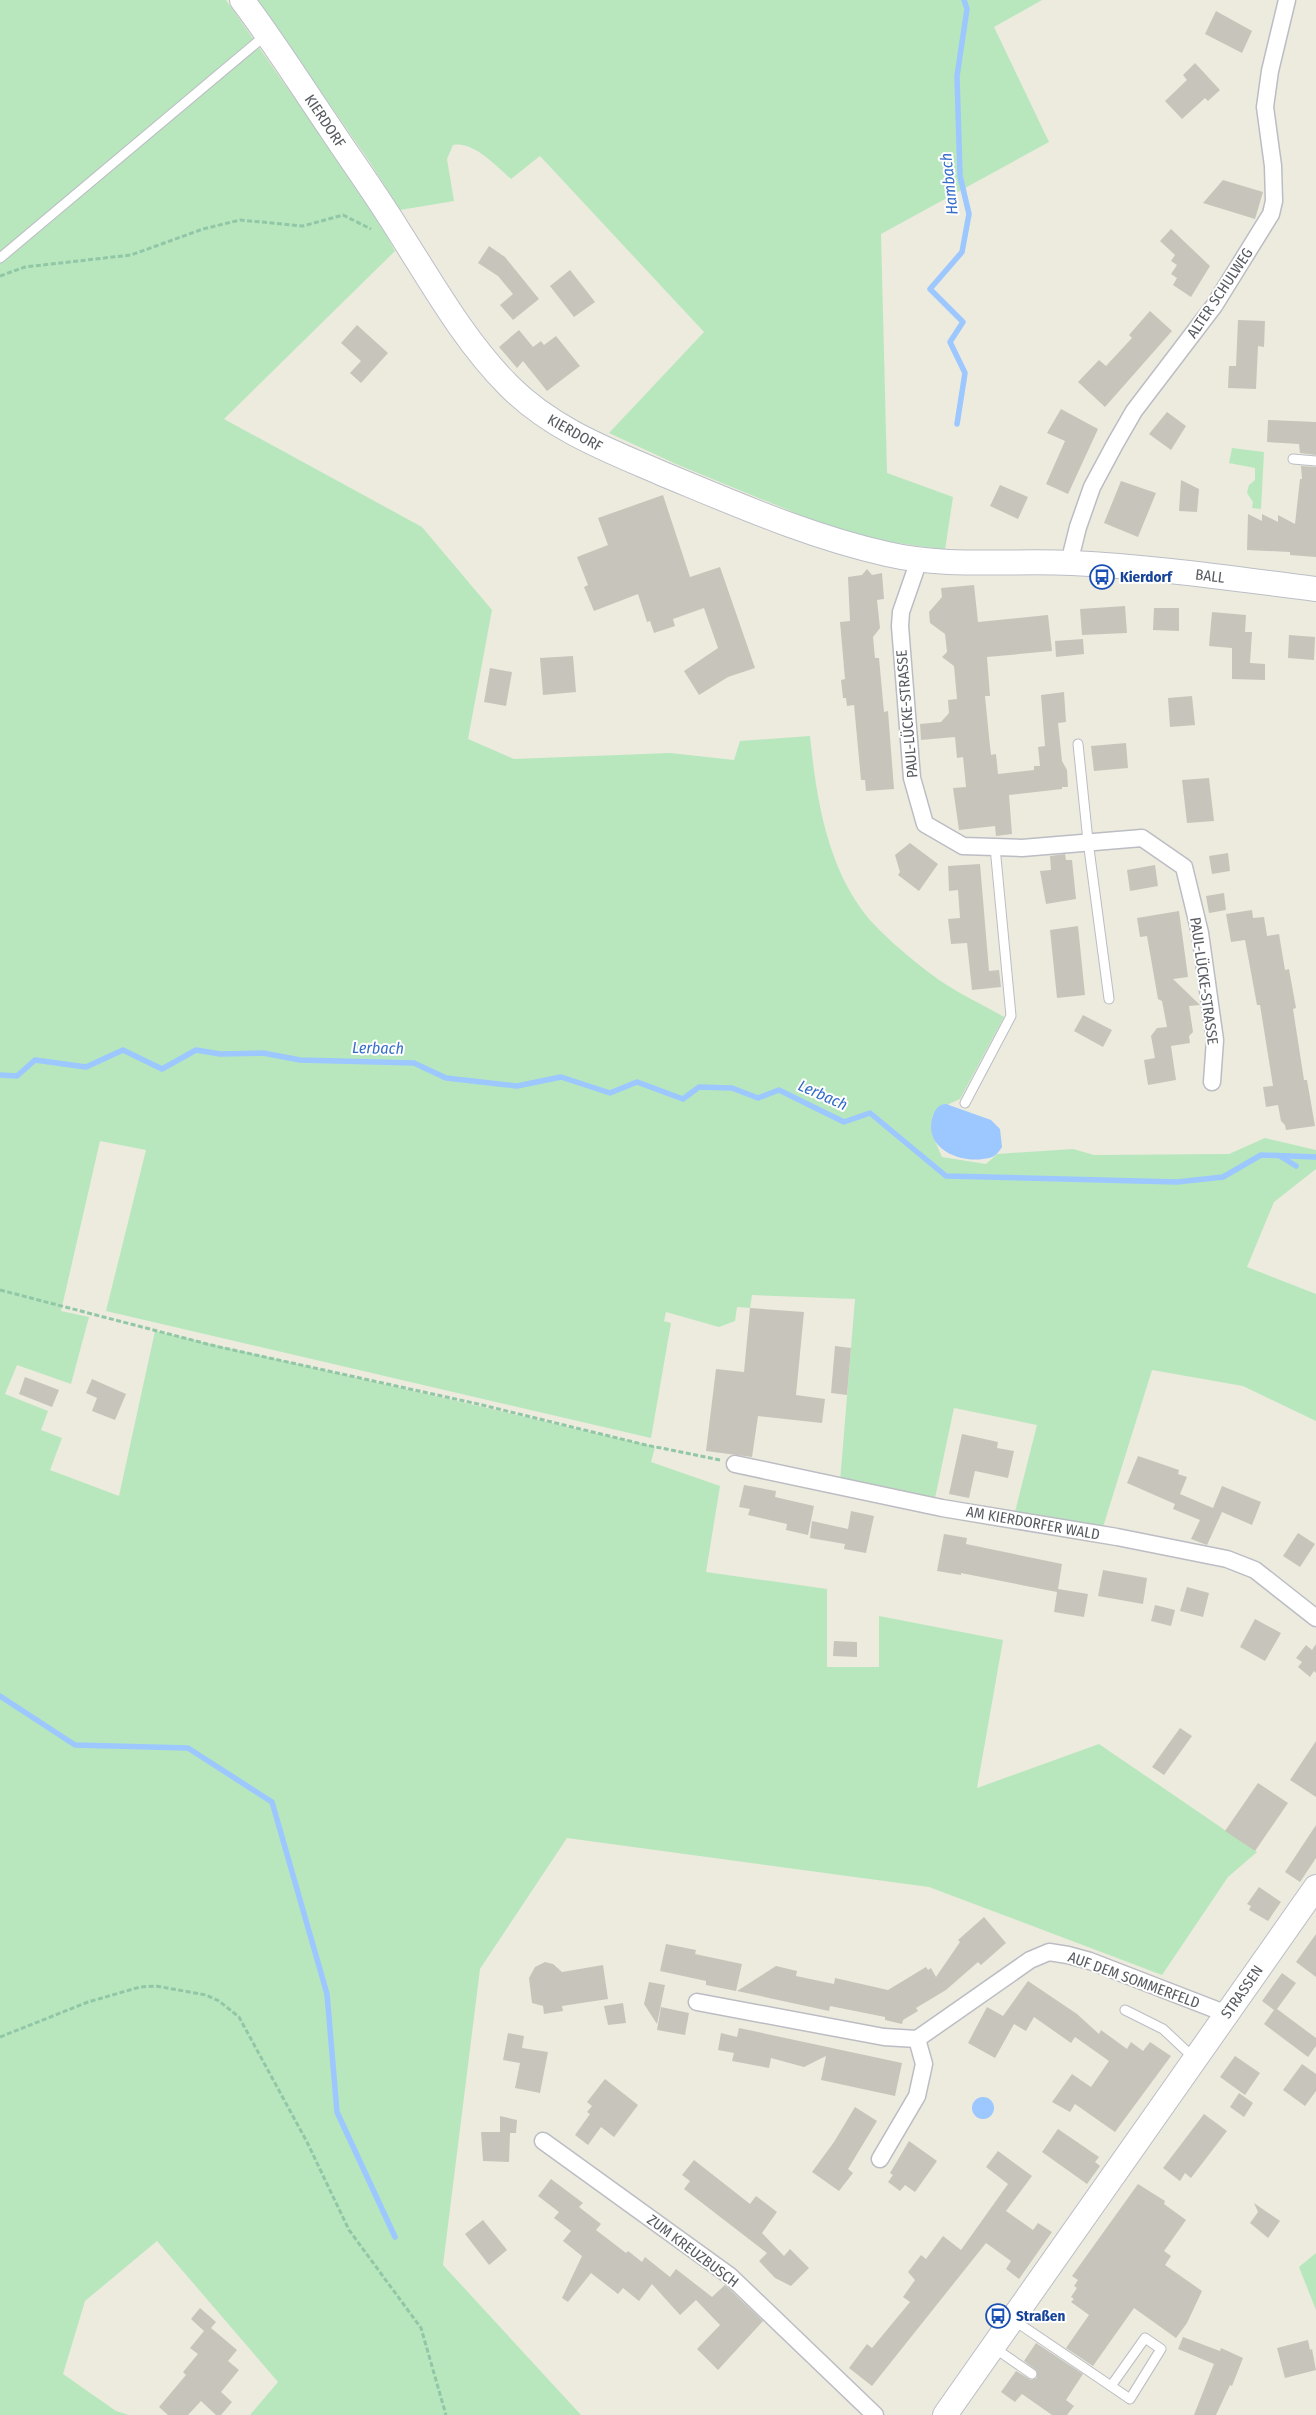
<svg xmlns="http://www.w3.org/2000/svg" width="1316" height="2415" viewBox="0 0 1316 2415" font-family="'Fira Sans Condensed',sans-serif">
	<rect width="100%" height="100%" fill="#ecebde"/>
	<g fill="#b8e7be">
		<path d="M0,0H226L375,214L395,251L224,419L422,527L492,610L468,739L514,759L670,753L734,760L740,741L810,736C816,796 826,860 862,910C876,930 911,959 931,974C953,991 980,1003 1004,1017L960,1099L949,1104L931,1124L932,1134L942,1157L986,1164L997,1154L1073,1149L1094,1155L1229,1154L1265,1138L1316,1150V1169L1274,1202L1247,1267L1316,1294V1421L1243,1386L1152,1370L1103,1527L1015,1512L1037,1425L954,1408L935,1498L840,1482L855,1299L752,1295L750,1308L737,1307L735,1321L719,1327L666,1312L664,1321L671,1323L651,1438L106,1311L146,1150L100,1141L61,1311L89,1317L71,1384L17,1365L5,1394L48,1411L41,1430L62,1438L50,1470L119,1496L155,1331L655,1447L651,1462L720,1486L706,1572L827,1589V1667H879V1616L1003,1640L977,1788L1099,1744L1257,1852L1228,1877L1162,1975L929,1887L567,1838L480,1969L443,2265L581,2415H250L278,2382L157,2241L85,2301L63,2374L116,2411L129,2415H0Z"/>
		<path d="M257,0H1042L994,27L1049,142L881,234L887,473L953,497L945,550L871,539L827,526L676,464L609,433L704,332L540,156L511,179C497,167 474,141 453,145L447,159L454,201L400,210L369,161Z"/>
		<path d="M1232,448L1264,452L1261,509L1252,508L1253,502L1247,493L1249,485L1255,480V468L1229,463Z"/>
		<path d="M1316,2253V2310L1299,2267Z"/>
	</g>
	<g fill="#9cc7ff">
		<path d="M946,1104L991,1120L1000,1129L1002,1147C1000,1150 997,1154 994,1156C991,1158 987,1158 983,1159C958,1163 922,1147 933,1116C935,1109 939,1104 946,1104Z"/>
		<circle cx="983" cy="2108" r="11"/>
	</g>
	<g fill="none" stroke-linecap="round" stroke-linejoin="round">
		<g stroke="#9cc7ff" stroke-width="5.5">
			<path d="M957,424L965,373L950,342L963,322L930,289L962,252L969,214L960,176L957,76L967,9L964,0"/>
			<path d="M0,1075L17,1076L35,1060L86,1067L123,1050L162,1069L196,1050L220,1054L263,1053L300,1060L414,1063L446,1078L517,1086L561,1077L610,1093L637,1082L683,1099L699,1087L732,1088L758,1098L779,1090L844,1122L870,1113L946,1176L1177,1182L1223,1177L1261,1155L1316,1157"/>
			<path d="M1280,1156L1296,1166"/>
			<path d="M0,1696L75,1745L188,1748L272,1802L327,1994L337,2112L395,2237"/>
		</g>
	</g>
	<g fill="#c7c5bb">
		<path d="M1216,11L1252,31L1242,53L1205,34Z"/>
		<path d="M1195,63L1220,90L1208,101L1205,98L1182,119L1165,101L1187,80L1183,75Z"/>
		<path d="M1223,180L1263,192L1255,219L1203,203Z"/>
		<path d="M1171,229L1210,266L1191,297L1173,285L1177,278L1171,274L1177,265L1171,261L1175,255L1160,241Z"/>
		<path d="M489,246L505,257L539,299L513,320L500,305L513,294L498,276L478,263Z"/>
		<path d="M570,270L595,302L574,317L550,286Z"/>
		<path d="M1150,311L1172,331L1105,407L1078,382L1099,360L1106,366L1132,338L1129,335Z"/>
		<path d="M1238,320L1265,321L1264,347L1258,346L1256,389L1228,388L1229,366H1236Z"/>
		<path d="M357,325L388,353L361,383L350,373L361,361L341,343Z"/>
		<path d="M519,330L533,347L541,341L544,345L556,336L580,366L547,391L523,361L517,368L499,347Z"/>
		<path d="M1061,409L1098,429L1068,494L1046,484L1065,441L1047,433Z"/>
		<path d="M1167,412L1186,426L1171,450L1149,434Z"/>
		<path d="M1268,420L1316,422V455L1300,453L1299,444L1267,442Z"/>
		<path d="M1301,466L1316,467V557L1290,555V552L1247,550L1248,514L1262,521V514L1278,522V515L1295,524L1300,479H1302Z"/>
		<path d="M1181,480L1199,489L1197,512L1179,511Z"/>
		<path d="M1121,481L1156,493L1138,537L1104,523Z"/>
		<path d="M1000,485L1028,497L1018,519L990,506Z"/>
		<path d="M663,495L690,577L720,567L755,668L728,677L699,695L684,671L718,648L704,608L673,619L675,626L654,633L650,621L647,622L638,594L594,611L584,587L588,585L577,557L608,545L598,518Z"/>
		<path d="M867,569L872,575L882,573L884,599L877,600L880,628L873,637L875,658H879L884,712L888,711L894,789L866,791L865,780H861L854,705L847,706L846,698H843L841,680L845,679L840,622L850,621L848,577L862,575Z"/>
		<path d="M974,585L978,622L1048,615L1052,651L987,657L990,696H985L989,737L991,755L996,754L998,774L1034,770V766H1040L1038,747L1045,746L1041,695L1064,692L1066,722L1058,723L1062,761L1067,770L1068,787H1062V789L1009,795L1012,834L996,836L995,826L959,830L953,788L966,787L963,757L957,758L955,737L921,740L920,724L941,722L949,713L948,700L957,699L954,666L942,657L947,652L945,634L930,623L929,612L942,597L941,588Z"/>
		<path d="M1125,606L1127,633L1082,635L1080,609Z"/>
		<path d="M1154,608H1179V631L1153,630Z"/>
		<path d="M1212,612L1246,615L1245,632H1252L1250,663L1265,664V680L1232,679V648L1209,646Z"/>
		<path d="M1289,635L1315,637L1314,660L1288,658Z"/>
		<path d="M1083,639L1084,654L1056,657L1055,641Z"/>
		<path d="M573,656L576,692L543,695L540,658Z"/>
		<path d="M490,668L512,672L506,706L484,702Z"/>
		<path d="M1192,696L1195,725L1170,727L1168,698Z"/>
		<path d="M1126,743L1128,768L1094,771L1091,746Z"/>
		<path d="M1209,778L1214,821L1187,823L1182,780Z"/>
		<path d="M910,843L938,864L919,891L898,875L900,872L895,855Z"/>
		<path d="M1228,853L1230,871L1212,874L1209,856Z"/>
		<path d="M1065,854L1066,860H1072L1076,899L1046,904L1040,871L1051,870L1050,856Z"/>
		<path d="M980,864L989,971L999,970L1001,987L972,990L967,943L951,944L948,919L960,918L958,890L949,891L948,866Z"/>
		<path d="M1155,865L1158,886L1130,891L1127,870Z"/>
		<path d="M1224,893L1226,910L1209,913L1206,896Z"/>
		<path d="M1252,910L1253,918L1264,917L1267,936L1279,934L1285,970L1289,969L1296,1008L1293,1009L1304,1080H1307L1315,1126L1286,1130L1285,1125L1281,1121L1278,1105L1266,1107L1263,1087L1273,1086L1260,1005H1257L1245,940L1231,942L1226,914Z"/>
		<path d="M1179,911L1188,977L1173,979L1200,1005L1189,1006L1193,1032L1189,1036L1190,1043L1171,1046L1176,1080L1148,1085L1144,1060L1155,1058L1151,1036L1157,1028L1167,1027L1162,1001L1158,999L1147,936L1140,937L1137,918Z"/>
		<path d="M1078,926L1085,995L1057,998L1050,930Z"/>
		<path d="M1083,1015L1112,1030L1103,1047L1074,1031Z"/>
		<path d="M750,1308L804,1312L796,1395L825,1399L822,1423L758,1416L752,1457L706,1451L716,1369L744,1372Z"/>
		<path d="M835,1346L851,1348L847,1395L831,1393Z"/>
		<path d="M25,1377L59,1390L52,1407L19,1394Z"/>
		<path d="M92,1379L126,1394L115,1420L92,1411L97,1398L86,1393Z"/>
		<path d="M962,1434L998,1442L997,1448L1014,1451L1008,1478L975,1471L969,1498L949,1494Z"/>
		<path d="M1138,1456L1179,1470L1178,1474L1187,1477L1180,1494L1213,1508L1222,1486L1261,1502L1252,1525L1222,1512L1207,1545L1191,1539L1200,1520L1173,1509L1175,1504L1127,1483Z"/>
		<path d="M744,1485L776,1491L775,1497L814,1506L808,1535L786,1530L787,1524L748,1515L750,1509L739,1507Z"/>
		<path d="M851,1511L874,1516L866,1553L844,1549L845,1544L810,1538L812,1521L848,1529Z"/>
		<path d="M1298,1533L1315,1544L1300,1567L1283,1556Z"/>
		<path d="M944,1534L967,1538L966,1544L1062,1564L1058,1589L1088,1594L1084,1617L1054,1612L1057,1592L961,1573V1575L937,1571Z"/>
		<path d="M1103,1570L1147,1578L1143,1604L1098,1596Z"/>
		<path d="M1187,1587L1209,1593L1203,1617L1180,1611Z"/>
		<path d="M1155,1605L1175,1610L1171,1626L1151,1621Z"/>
		<path d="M1255,1619L1281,1633L1265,1661L1240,1647Z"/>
		<path d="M834,1641L857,1642V1657L833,1656Z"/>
		<path d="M1316,1644V1673L1314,1671L1310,1677L1298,1667L1302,1662L1296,1658L1306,1645L1312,1650Z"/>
		<path d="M1180,1728L1192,1736L1164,1775L1152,1767Z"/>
		<path d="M1316,1741V1797L1290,1780Z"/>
		<path d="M1258,1783L1288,1803L1255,1851L1225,1831Z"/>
		<path d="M1316,1825V1858L1300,1882L1285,1872Z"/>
		<path d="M1259,1887L1281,1902L1268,1921L1249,1910L1251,1906L1247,1904Z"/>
		<path d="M984,1917L1006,1943L981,1965L978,1962L946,1990L916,2008L918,2011L903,2020L902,2024L885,2020V2017L830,2006L829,2011L737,1991L776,1966L797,1971L796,1976L834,1984L835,1978L888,1990L926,1967L928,1970L931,1968L936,1977L960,1942L958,1940Z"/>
		<path d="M1316,1934V1977L1296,1962Z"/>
		<path d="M666,1944L696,1950L695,1954L742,1964L736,1991L706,1985V1981L660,1971Z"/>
		<path d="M545,1962L553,1964L562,1972L603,1965L608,1999L562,2006L563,2011L544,2014L543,2006L532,2003L529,1978L535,1967Z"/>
		<path d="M1282,1973L1296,1983L1277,2009L1316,2038V2046L1308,2057L1264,2024L1274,2010L1262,2001Z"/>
		<path d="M1028,1981L1077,2014L1099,2034L1101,2030L1127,2049L1131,2042L1143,2051L1150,2042L1171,2056L1115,2132L1075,2104L1070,2112L1052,2102L1072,2074L1091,2087L1109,2061L1075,2037L1071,2043L1034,2017L1026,2031L1014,2024L995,2058L968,2043L987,2007L1003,2016Z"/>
		<path d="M649,1982L665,1985L657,2024L644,2004Z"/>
		<path d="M623,2003L626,2023L608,2025L604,2006Z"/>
		<path d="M661,2007L689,2013L685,2035L657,2030Z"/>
		<path d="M739,2028L902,2063L895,2096L821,2080L826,2056L804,2067L771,2058L769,2068L732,2061L734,2053L718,2050L721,2033L737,2037Z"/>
		<path d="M508,2033L524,2036L522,2048L548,2052L540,2093L515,2088L520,2063L503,2060Z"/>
		<path d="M1235,2056L1260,2073L1245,2095L1220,2077Z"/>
		<path d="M1302,2064L1316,2074V2091L1305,2106L1283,2090Z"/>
		<path d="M605,2079L638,2105L614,2137L601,2127L588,2145L575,2135L590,2114L587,2112L592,2106L587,2102Z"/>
		<path d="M1239,2093L1253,2103L1244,2117L1230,2107Z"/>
		<path d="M855,2107L877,2121L848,2169L853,2173L839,2191L812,2172L834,2142Z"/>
		<path d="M1204,2114L1227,2131L1191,2178L1185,2173L1180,2181L1163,2168Z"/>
		<path d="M500,2116L517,2120L516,2133H510L509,2162L483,2161L481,2132H500Z"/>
		<path d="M1058,2129L1099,2157L1095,2162L1100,2166L1087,2184L1042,2152Z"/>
		<path d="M909,2141L937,2161L915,2192L905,2185L900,2191L888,2182L893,2175L890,2173Z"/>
		<path d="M998,2151L1032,2176L1006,2211L1033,2230L1038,2223L1052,2232L1019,2279L1006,2269L1011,2261L986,2243L872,2386L849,2368L867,2344L872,2348L910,2302L903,2297L915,2280L908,2272L921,2255L926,2259L943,2236L961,2250L1008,2184L986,2167Z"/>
		<path d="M694,2160L750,2204L756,2196L777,2212L762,2233L784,2256L790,2249L809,2268L791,2286L775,2278L759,2261L767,2253L684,2189L690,2181L682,2175Z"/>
		<path d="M551,2179L583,2203L579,2207L601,2224L596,2230L626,2253L628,2251L642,2262L645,2257L670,2277L676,2269L712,2297L725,2285L763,2321L718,2370L697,2349L720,2325L696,2300L680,2315L652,2284L639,2301L623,2288L618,2294L591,2273L568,2302L562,2298L582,2256L563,2241L571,2231L554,2218L559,2212L538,2196Z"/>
		<path d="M1138,2184L1165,2201L1164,2204L1186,2220L1164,2251L1171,2256L1165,2265L1202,2291L1187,2323L1176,2338L1134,2308L1093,2366L1066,2348L1089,2315L1071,2302L1074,2299L1071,2297L1077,2288L1074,2286L1078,2280L1072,2276Z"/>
		<path d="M1254,2203L1280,2221L1268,2238L1250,2223L1258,2212Z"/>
		<path d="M483,2220L507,2250L489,2265L465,2234Z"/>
		<path d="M200,2308L216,2322L211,2328L237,2350L228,2361L239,2370L221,2392L232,2402L221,2415H216L201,2401L188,2415H168L159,2407L186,2375L183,2372L198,2354L190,2348L204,2331L191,2319Z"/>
		<path d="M1183,2337L1220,2351L1221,2348L1243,2358L1232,2386L1230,2385L1216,2415H1194L1214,2364L1178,2349Z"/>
		<path d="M1308,2340L1310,2350L1312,2349L1316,2370L1285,2378L1277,2348Z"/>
		<path d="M1036,2343L1083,2374L1066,2400L1074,2406L1067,2415H1052L1022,2394L1015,2402L1001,2392L1016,2371L1031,2380L1037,2378V2371L1024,2361Z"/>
	</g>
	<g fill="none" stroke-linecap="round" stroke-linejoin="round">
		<g stroke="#bcbdc4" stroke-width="11">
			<g id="lane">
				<path d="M0,258L267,34"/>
				<path d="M1293,459L1316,461"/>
				<path d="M1078,744L1088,841L1109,999"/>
				<path d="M965,1103L1011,1016L995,847"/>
				<path d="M1125,2010L1163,2029L1195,2059"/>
				<path d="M1012,2319L1111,2386"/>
				<path d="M1145,2338L1161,2349L1130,2399L1111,2386Z"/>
				<path d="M993,2347L1032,2374"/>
			</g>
		</g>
		<g stroke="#bcbdc4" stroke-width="19">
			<g id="street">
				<path d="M919,560L901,612L900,626L912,778L925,824L963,846L1022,848L1142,838L1184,867L1200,933L1215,1040L1212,1082"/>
				<path d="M1069,563L1078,527L1092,487L1115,444L1134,411L1214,306L1271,214L1274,201L1273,166L1265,107L1270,71L1287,0"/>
				<path d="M735,1464L942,1508L1117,1537L1227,1559L1255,1570L1316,1618"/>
				<path d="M697,2002L884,2037L917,2039L1030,1960L1049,1952L1068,1955L1090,1961L1227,2014"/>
				<path d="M543,2141L730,2276L875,2415"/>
				<path d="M880,2159L917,2096L924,2064L917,2039"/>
			</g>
		</g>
		<g stroke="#bbbec6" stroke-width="26">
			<g id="secondary">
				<path d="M242,0C274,42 302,87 332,131C354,164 377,196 398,230C432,283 464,341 509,386C553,430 608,450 663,474C736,504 810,537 887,554C947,568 1012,560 1072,563C1154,567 1235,579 1316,589"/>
				<path d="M945,2415L1316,1887"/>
			</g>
		</g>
		<g stroke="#91c7a7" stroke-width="3" stroke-dasharray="5 2.5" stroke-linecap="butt">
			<path d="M0,276L25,267L131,255L203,229L240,220L303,226L343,215L371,229"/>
			<path d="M0,1290L215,1346L478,1404L646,1445L720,1460"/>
			<path d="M0,2037L88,2002L140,1987L156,1986L206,1995L219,2001L239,2017L307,2142L349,2230L421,2328L446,2415"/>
		</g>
		<use href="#lane" stroke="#fff" stroke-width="9"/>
		<use href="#street" stroke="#fff" stroke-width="16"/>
		<use href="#secondary" stroke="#fff" stroke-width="24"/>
	</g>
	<defs>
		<g id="bus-ring" transform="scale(1.25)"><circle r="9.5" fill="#fff" stroke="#1a4fb4" stroke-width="1.5"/><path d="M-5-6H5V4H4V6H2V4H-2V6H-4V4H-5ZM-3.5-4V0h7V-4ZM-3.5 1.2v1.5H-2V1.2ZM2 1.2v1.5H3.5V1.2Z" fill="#1a4fb4"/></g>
	</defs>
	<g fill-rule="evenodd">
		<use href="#bus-ring" x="1102" y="577"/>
		<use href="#bus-ring" x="998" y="2316"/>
	</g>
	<g text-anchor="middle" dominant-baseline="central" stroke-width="4" stroke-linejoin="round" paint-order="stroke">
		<g font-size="15" fill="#585b61" stroke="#fff">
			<text transform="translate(325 121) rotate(56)">KIERDORF</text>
			<text transform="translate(1220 293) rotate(-56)">ALTER SCHULWEG</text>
			<text transform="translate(575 433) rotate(29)">KIERDORF</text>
			<text transform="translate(1210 576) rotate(7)">BALL</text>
			<text transform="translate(907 714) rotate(-95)">PAUL-LÜCKE-STRASSE</text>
			<text transform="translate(1204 981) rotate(82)">PAUL-LÜCKE-STRASSE</text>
			<text transform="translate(1033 1523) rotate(10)">AM KIERDORFER WALD</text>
			<text transform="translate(1134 1980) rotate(20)">AUF DEM SOMMERFELD</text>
			<text transform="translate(1242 1992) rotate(-55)">STRASSEN</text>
			<text transform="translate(693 2251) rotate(37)">ZUM KREUZBUSCH</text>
		</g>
		<g font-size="15" font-weight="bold" fill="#164399" stroke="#fff" text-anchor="start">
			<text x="1120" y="577">Kierdorf</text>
			<text x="1016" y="2316">Straßen</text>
		</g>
		<g font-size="16" font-style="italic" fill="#366cca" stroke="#fff">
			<text transform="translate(949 184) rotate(-96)">Hambach</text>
			<text transform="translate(378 1048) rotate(1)">Lerbach</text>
			<text transform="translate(823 1095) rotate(24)">Lerbach</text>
		</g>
	</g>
</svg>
